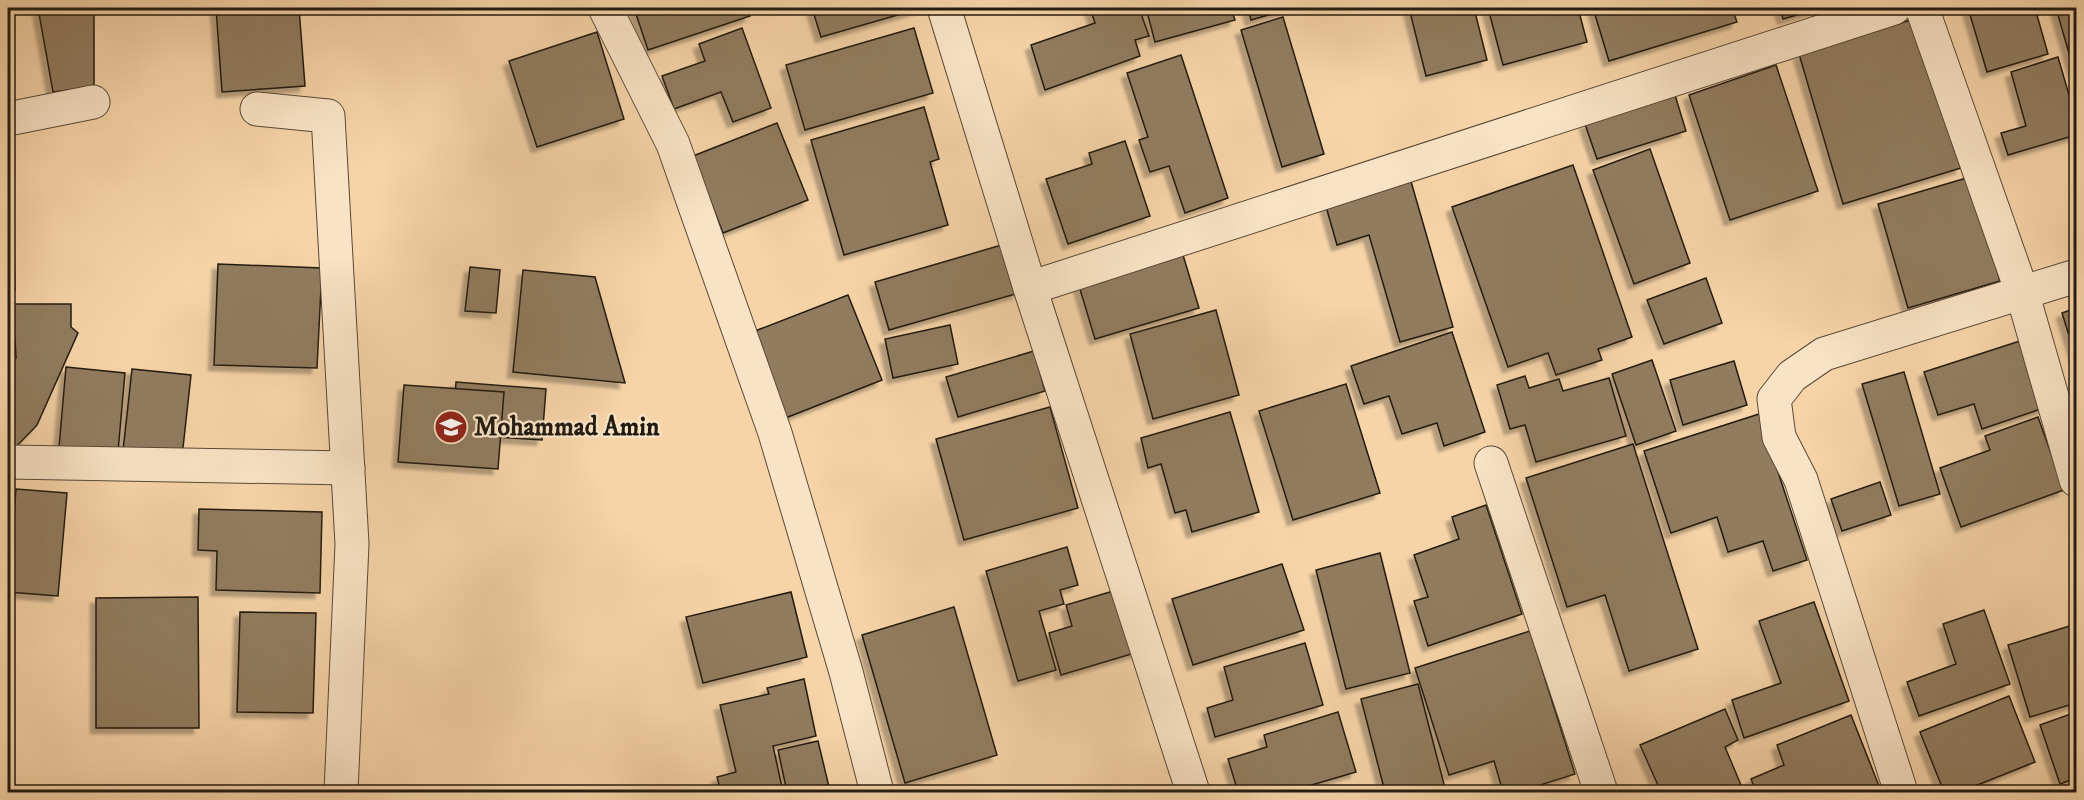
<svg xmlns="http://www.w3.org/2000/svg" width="2084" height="800" viewBox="0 0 2084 800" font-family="'IM FELL DW Pica',serif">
	<defs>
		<filter id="shadow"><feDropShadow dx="-5.5" dy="5.5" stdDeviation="1.5" flood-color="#0004"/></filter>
	</defs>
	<rect width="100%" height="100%" fill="#f6d4a8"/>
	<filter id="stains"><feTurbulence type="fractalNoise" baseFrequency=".00333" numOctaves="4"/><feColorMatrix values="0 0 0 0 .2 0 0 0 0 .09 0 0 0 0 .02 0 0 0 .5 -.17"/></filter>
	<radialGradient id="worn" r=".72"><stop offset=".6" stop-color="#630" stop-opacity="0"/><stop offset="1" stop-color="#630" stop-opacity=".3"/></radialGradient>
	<g fill="#917b60" stroke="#231b11" stroke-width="1.5" filter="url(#shadow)">
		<path d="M38,8H94V87L53,92Z"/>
		<path d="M216,8H299L305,86L222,92Z"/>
		<path d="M634,8H747L750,16L648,50Z"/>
		<path d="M812,8H922L821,37Z"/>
		<path d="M1090,8H1139L1149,36L1135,40L1140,56L1045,90L1031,45L1095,23Z"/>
		<path d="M1146,8H1231L1235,20L1155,42Z"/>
		<path d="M1248,8H1293L1251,20Z"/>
		<path d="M1409,8H1474L1487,60L1426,76Z"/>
		<path d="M1488,8H1578L1587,42L1503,65Z"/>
		<path d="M1593,8H1732L1737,22L1609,61Z"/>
		<path d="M1780,8H1821L1783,19Z"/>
		<path d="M1968,8H2035L2048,54L1987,72Z"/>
		<path d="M2056,8H2076V78Z"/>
		<path d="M1283,17L1324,154L1282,167L1241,30Z"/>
		<path d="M1917,18L1961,168L1843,204L1799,54Z"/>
		<path d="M742,28L771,108L733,122L721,92L674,109L662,76L705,61L699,44Z"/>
		<path d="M914,28L933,93L805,130L786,65Z"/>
		<path d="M597,32L624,119L537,147L509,61Z"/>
		<path d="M1181,55L1228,198L1185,213L1169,166L1150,172L1139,140L1148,137L1127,73Z"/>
		<path d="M2058,57L2076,119V135L2008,155L2001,133L2026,126L2011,72Z"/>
		<path d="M1776,65L1818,191L1730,220L1689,95Z"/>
		<path d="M1675,95L1686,131L1597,159L1585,124Z"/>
		<path d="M924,107L939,159L930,162L948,225L844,255L811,140Z"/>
		<path d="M777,123L808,200L723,233L693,156Z"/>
		<path d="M1125,141L1150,216L1068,244L1046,179L1092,164L1089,153Z"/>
		<path d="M1650,149L1690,263L1634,284L1593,170Z"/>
		<path d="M1573,165L1632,337L1598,349L1602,360L1556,375L1548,353L1508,367L1452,207Z"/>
		<path d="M1970,177L2000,281L1908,308L1878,204Z"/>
		<path d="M1410,178L1453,327L1400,342L1369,235L1337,245L1325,203Z"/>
		<path d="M8,234H14L15,290H8Z"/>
		<path d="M1005,244L1019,293L889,330L875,282Z"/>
		<path d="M1183,255L1199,308L1095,339L1079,286Z"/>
		<path d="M218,264L322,268L317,368L214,365Z"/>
		<path d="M470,267L500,270L496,313L465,311Z"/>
		<path d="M523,270L595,277L625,383L513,372Z"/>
		<path d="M1706,278L1722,323L1664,344L1647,300Z"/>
		<path d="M848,295L882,380L783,419L750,333Z"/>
		<path d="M8,304H71V327L78,333L37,425L11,452L8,451V358H16L15,338L8,339Z"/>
		<path d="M2076,308V358L2062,313Z"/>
		<path d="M1216,310L1239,395L1153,419L1130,334Z"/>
		<path d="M950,325L958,364L893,378L885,339Z"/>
		<path d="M1452,332L1485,432L1444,446L1437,423L1402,434L1389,396L1364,404L1351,366Z"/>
		<path d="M2023,340L2044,408L1982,429L1974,404L1938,415L1924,372Z"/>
		<path d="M1034,351L1045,391L958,417L946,377Z"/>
		<path d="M1652,360L1676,431L1636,445L1612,374Z"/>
		<path d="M1734,361L1747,405L1683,425L1670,380Z"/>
		<path d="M66,367L125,373L118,452L59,447Z"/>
		<path d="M132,369L191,375L182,457L123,451Z"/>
		<path d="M1904,372L1940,494L1899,506L1862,384Z"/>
		<path d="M1525,376L1529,388L1559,379L1563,391L1609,378L1626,436L1536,462L1525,425L1510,429L1497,385Z"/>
		<path d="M456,382L546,389L542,440L452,434Z"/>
		<path d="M1346,384L1380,493L1293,520L1259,411Z"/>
		<path d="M404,385L504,392L498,469L398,462Z"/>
		<path d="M1050,407L1078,508L964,540L936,439Z"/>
		<path d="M1230,412L1259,512L1192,532L1186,510L1175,513L1161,464L1148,468L1141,438Z"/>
		<path d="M1759,414L1807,560L1773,571L1763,541L1728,552L1717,517L1671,533L1644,451Z"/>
		<path d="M2038,417L2064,490L1961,527L1940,468L1990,450L1985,436Z"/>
		<path d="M1633,444L1698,649L1629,671L1605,595L1567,607L1526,478Z"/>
		<path d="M1880,482L1891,515L1842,531L1831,499Z"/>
		<path d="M16,489L67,493L58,596L8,592Z"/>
		<path d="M1486,505L1522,614L1428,646L1414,601L1428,597L1414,555L1459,539L1452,517Z"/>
		<path d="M199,509L322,512L320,593L216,590L217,551L198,550Z"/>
		<path d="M1067,547L1078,585L1060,590L1064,604L1039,611L1056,670L1018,681L986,571Z"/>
		<path d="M1380,553L1410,673L1346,689L1316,570Z"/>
		<path d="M1282,564L1304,630L1193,665L1172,599Z"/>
		<path d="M1120,589L1138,652L1061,675L1049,633L1072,626L1066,605Z"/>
		<path d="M791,592L807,657L703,683L686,617Z"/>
		<path d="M198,597L199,728H96V598Z"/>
		<path d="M1814,602L1849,701L1744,738L1732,700L1781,683L1759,621Z"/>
		<path d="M954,607L997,755L905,783L862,635Z"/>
		<path d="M1984,610L2010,684L1919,716L1907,682L1956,664L1943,624Z"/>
		<path d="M240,612L316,613L313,713L237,712Z"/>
		<path d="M2076,624V703L2030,717L2008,645Z"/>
		<path d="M1530,631L1575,774L1518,792H1503L1494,761L1449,775L1415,668Z"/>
		<path d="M1305,643L1323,705L1215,737L1207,708L1233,700L1224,667Z"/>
		<path d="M804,679L816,736L773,746L783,792H721L717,777L736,772L720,705L769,694L767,688Z"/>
		<path d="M1418,684L1446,792H1385L1361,699Z"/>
		<path d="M2009,696L2035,762L1960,792H1944L1920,732Z"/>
		<path d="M1725,709L1738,740L1725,747L1741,785L1725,792H1661L1640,745Z"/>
		<path d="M1338,712L1356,772L1288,792H1238L1228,759L1267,747L1264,735Z"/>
		<path d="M2076,712V778L2060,784L2040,725Z"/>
		<path d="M1851,715L1881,791L1756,792L1751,779L1784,765L1777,745Z"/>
		<path d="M818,741L829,787L808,792H787L778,750Z"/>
	</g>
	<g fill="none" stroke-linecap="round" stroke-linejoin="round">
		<g stroke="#584937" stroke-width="35">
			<g id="minor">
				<path d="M605,8L673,144L775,433L846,672L877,792"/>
				<path d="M944,8L1030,288L1193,792"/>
				<path d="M1922,8L2022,292L2076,480"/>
				<path d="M257,109L328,116L352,544L341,792"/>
				<path d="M8,119L93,102"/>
				<path d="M1030,288L1894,8"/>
				<path d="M8,462L348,468"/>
				<path d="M1491,463L1601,792"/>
				<path d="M1901,792L1801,480L1779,437L1774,399L1792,376L1824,354L2076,276"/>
			</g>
		</g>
		<use href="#minor" stroke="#f9e3c6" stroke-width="33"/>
	</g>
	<defs>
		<g id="school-disc" transform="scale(1.725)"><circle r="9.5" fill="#8f2418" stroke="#f9e3c6"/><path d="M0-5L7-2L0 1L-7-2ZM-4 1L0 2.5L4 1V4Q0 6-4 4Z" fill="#fff"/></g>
	</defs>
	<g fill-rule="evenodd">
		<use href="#school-disc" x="451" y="427"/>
	</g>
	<g text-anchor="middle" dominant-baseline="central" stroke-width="4.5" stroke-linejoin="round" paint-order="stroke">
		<g font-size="26" font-weight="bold" fill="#231b11" stroke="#f9e3c6" text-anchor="start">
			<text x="474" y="427">Mohammad Amin</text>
		</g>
	</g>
	<rect width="2084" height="800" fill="none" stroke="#f6d4a8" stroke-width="30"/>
	<rect x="9" y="9" width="2066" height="782" fill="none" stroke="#231b11" stroke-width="3"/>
	<rect x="15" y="15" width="2054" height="770" fill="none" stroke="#231b11" stroke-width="1.5"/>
	<rect width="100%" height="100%" filter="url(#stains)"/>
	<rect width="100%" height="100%" fill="url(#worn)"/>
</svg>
